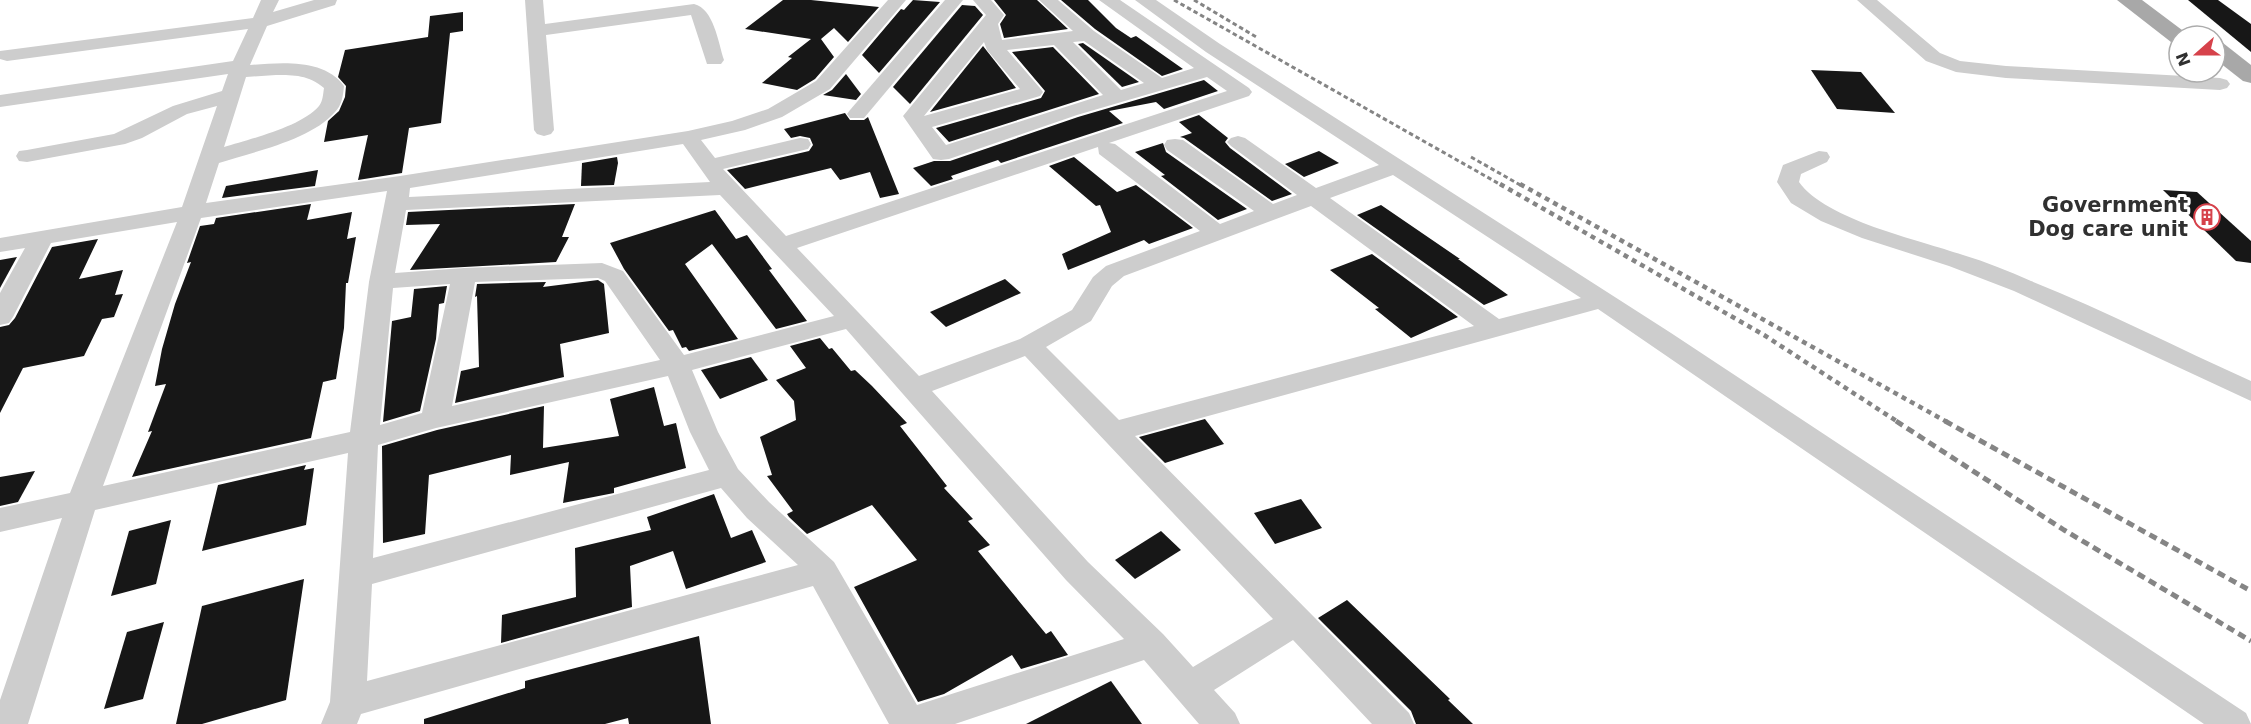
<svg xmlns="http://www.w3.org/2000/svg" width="2251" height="724" viewBox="0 0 2251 724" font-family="'DejaVu Sans',sans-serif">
	<rect width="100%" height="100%" fill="#fff"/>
	<g fill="#171717">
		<path d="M783,0H811L879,7L848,42L834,28L821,39L834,57L815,79L797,90L762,83L792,58L788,57L811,39L745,29Z"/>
		<path d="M913,0L940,2L879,73L862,55L901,9L904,10Z"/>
		<path d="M994,0H1037L1068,29L1004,38L1000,24L1006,15Z"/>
		<path d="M1061,0H1088L1116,28L1131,38L1136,36L1183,69L1162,76L1095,29Z"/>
		<path d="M2188,0H2218L2251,24V52Z"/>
		<path d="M962,5L975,6L983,15L910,104L893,87Z"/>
		<path d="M463,12V31L450,33L441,123L409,128L402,173L358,180L368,135L324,142L328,121L339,111L345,97L346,86L338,77L345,50L428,37L430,16Z"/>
		<path d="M1083,43L1139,82L1122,87L1078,44Z"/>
		<path d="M983,46L1016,88L930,112Z"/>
		<path d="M1053,47L1099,94L949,142L936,128L1041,98L1045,91L1012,52Z"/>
		<path d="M1811,70L1861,72L1895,113L1837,109Z"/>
		<path d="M846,74L861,94L856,100L823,95L832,90Z"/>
		<path d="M1204,80L1218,91L1164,109L1156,102L1109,111L1123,123L1001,163L998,160L951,176L953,179L931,186L913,168L934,161H950L1078,117Z"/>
		<path d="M845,113L850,120H864L868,117L899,194L880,198L870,172L840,180L831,168L745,189L727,170L809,151L813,145L810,138L800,136L791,138L784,129Z"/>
		<path d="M1199,115L1228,138L1225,142L1230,148L1292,194L1272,201L1184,138L1180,137L1192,133L1179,122Z"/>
		<path d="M1163,143L1166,152L1247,209L1218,220L1161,176L1165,175L1135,152Z"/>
		<path d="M1319,151L1339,163L1304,177L1285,164Z"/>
		<path d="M617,157L618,163L614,185L581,186L582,163Z"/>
		<path d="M1074,157L1117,192L1136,185L1193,228L1149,244L1144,240L1068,270L1062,254L1111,232L1100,205L1096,206L1049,166Z"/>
		<path d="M318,170L315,186L222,198L226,186Z"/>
		<path d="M2163,190L2197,192L2251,241V263L2236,261Z"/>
		<path d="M311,204L307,220L352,212L347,239L356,237L348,283H346L344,328L336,379L323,382L311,438L132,477L152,431L148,432L166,384L155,386L162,349L175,304L191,262L187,263L200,226L214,224L216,218Z"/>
		<path d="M575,204L562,237H569L556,262L410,270L440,224L406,225L408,212Z"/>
		<path d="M1381,205L1460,259H1458L1508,295L1484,305L1357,215Z"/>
		<path d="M715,210L736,239L747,235L772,269L769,270L807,321L776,329L712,244L685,264L738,339L689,351L686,347L682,348L673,330L669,331L624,269L610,243Z"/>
		<path d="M98,239L79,279L123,270L115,295L123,294L114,317L102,319L84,356L23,368L0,413V327L9,325L15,318L52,247Z"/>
		<path d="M1372,254L1458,317L1411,338L1375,309L1379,308L1330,270Z"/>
		<path d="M17,257L0,288V260Z"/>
		<path d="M1005,279L1021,293L946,327L930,312Z"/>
		<path d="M598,280L604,284L609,333L560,344L564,377L455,403L461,371L479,367L477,296L475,297L477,284L546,282L543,287Z"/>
		<path d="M447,286L444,303L439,304L436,339L420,411L383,422L392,321L411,317L414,289Z"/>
		<path d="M820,338L829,349L832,348L851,371L855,370L872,386L907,423L900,426L947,486L944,488L973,519L968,521L990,545L978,551L1046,634L1051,631L1068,655L1021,669L1012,655L944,694L918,702L854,587L917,560L872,505L807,534L789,517L787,514L793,511L767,476L772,475L760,437L796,420L794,401L776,380L806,368L790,346Z"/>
		<path d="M751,357L768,380L720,399L701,370Z"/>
		<path d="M654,387L664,426L676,423L686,468L614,488V493L563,503L569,462L510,475L511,455L429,475L425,534L383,543L382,446L437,430L544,406L543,448L619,436L610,399Z"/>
		<path d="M1205,419L1224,444L1165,463L1139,437Z"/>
		<path d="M306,465L304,470L314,468L306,525L202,551L218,485Z"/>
		<path d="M35,471L18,502L0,506V477Z"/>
		<path d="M714,494L731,538L752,530L766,562L686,589L673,551L630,566L632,607L501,643L502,615L576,597L575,548L651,530L647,517Z"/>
		<path d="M1301,499L1322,528L1275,544L1254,513Z"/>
		<path d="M171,520L156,584L111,596L129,531Z"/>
		<path d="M1161,531L1181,550L1135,579L1115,560Z"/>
		<path d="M304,579L286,700L202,724H176L202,606Z"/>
		<path d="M1347,600L1450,699L1448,700L1473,724H1416L1411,711L1318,618Z"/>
		<path d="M164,622L143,699L104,709L127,632Z"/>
		<path d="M699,636L711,724H629L628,718L605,724H424V719L525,688V681Z"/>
		<path d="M1111,681L1142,724H1026Z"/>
	</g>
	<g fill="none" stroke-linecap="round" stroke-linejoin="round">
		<g fill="#cdcdcd" fill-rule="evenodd">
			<path d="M261,0H279L273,12L314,0H337L335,5L267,26L250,65C280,63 324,58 344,86C343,96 342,105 335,112C311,140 253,152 219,163L206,203L400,176L688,131L732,121L768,109L816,81L888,0H906L830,89L782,117L745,130L701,140L715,158L800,138L808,139L811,144L808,149L723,169L786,236L1227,91L1207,77L1077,115L949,159L941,160L933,159L903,116L986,15L973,0H991L1004,15L998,24L1002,40L1073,31L1039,0H1058L1094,31L1162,78L1194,68L1099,0H1120L1249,88L1252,92L1249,96L1109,143L1115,144L1220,224L1254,211L1167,150L1164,145L1167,140L1175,139L1183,140L1273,204L1297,195L1231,146L1227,142L1231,138L1238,136L1245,138L1316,188L1379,165L1206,52L1135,0H1156L1220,44L1671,333L2246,713L2251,724H2204L1598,309L1135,436L1409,713L1414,724H1372L1293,640L1214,690L1235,713L1240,724H1199L1144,660L955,724H889L813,586L361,714L357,724H321L330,702L348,453L95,510L28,724H0V700L62,518L0,532V508L70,493L177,222L51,243L13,317L9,323L0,325V293L25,248L0,252V238L182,207L217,106L187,114L142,138L125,144L27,162L19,161L16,156L19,151L27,150L114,134L173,106L222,91L228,74L0,107V95L233,61L248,29L7,61L0,59V51L253,18ZM1084,41L1144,83L1121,90L1073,42ZM984,42L987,50L1020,89L924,116ZM1054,45L1103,95L946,145L932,127L1040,96L1043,92L1040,88L1007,50ZM276,75C294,75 309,75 324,88C323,94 323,101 319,106C301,127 250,139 224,147L246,77ZM683,144L710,182L409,197L410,188ZM1098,147L1099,154L1200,231L1106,266L1093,277L1072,310L1020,339L919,376L797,248ZM1393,175L1581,298L1499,319L1330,198ZM387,191L369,282L350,432L103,486L201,218ZM720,195L834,316L684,355L623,271L602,263L464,268L395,273L406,210ZM1311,206L1474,326L1119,420L1046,347L1091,321L1112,286L1124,276ZM598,278L605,281L660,360L452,406L475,282ZM450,284L422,413L380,425L393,288ZM846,329L1066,580L1124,639L917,705L834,562L769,502L738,469L718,432L692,370ZM1025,356L1273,619L1193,667L1163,634L1088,562L932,391ZM668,376L690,432L709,470L373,558L378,445L436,428ZM721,488L747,518L798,565L367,681L372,584Z"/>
			<path d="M525,0H543L545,24L694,4C714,9 718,42 724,60L721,64H707L691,15L546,35L554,130L551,134L544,136L537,134L534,130Z"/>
			<path d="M945,0H963L864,118H850L847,114L850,110Z"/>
			<path d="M1857,0H1877L1940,53L1960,61L2006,66L2220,78L2227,80L2230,84L2227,88L2220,90L2006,78L1956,72L1926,61Z"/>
			<path d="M1819,151L1827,152L1830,157L1827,162L1801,174L1799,182C1826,220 1919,240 1963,255C1986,262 2009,271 2031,281C2106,311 2178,348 2251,381V401L2014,291L1949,266L1862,238L1821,221L1791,203L1777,182L1783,165Z"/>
		</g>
		<g fill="#a8a8a8" fill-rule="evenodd">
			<path d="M2117,0H2142L2190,36H2179V44L2171,42Z"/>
			<path d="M2215,41L2223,43L2251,65V83L2243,81L2215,59Z"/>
		</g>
		<g stroke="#858585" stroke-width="3" stroke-dasharray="4.5 3" stroke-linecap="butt">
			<path d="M1174,0L1503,186"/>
			<path d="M1194,0L1258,38"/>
			<path d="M1471,157L1522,186"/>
		</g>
		<g stroke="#858585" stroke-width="4.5" stroke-dasharray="5 4.5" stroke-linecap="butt">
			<path d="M1500,184L1764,335L1898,422"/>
			<path d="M1520,184L1947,422"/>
		</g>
		<g stroke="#858585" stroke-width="5" stroke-dasharray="8 5" stroke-linecap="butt">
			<path d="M1896,421L2064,530L2251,641"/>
			<path d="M1945,421L2251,591"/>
		</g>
	</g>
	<defs>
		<g id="building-ring" transform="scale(1.35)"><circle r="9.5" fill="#fff" stroke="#d6424b" stroke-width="1.5"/><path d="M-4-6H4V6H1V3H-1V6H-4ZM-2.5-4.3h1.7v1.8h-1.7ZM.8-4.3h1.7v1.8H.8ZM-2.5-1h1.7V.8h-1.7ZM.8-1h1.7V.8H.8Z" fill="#d6424b"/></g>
	</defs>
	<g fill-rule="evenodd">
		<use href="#building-ring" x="2207" y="217"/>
	</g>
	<g text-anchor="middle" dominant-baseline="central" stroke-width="6" stroke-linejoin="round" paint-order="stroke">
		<g font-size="21" font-weight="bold" fill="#303030" stroke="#fff" text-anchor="end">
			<text x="2188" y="205">Government<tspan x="2188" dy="24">Dog care unit</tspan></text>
		</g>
	</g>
	<g transform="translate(2197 54) rotate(249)"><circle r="28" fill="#ffffff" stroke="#acacac" stroke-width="1.5"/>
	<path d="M0-4.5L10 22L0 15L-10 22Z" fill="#d6424b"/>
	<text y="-9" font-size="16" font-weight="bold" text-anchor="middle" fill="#303030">N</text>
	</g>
</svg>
